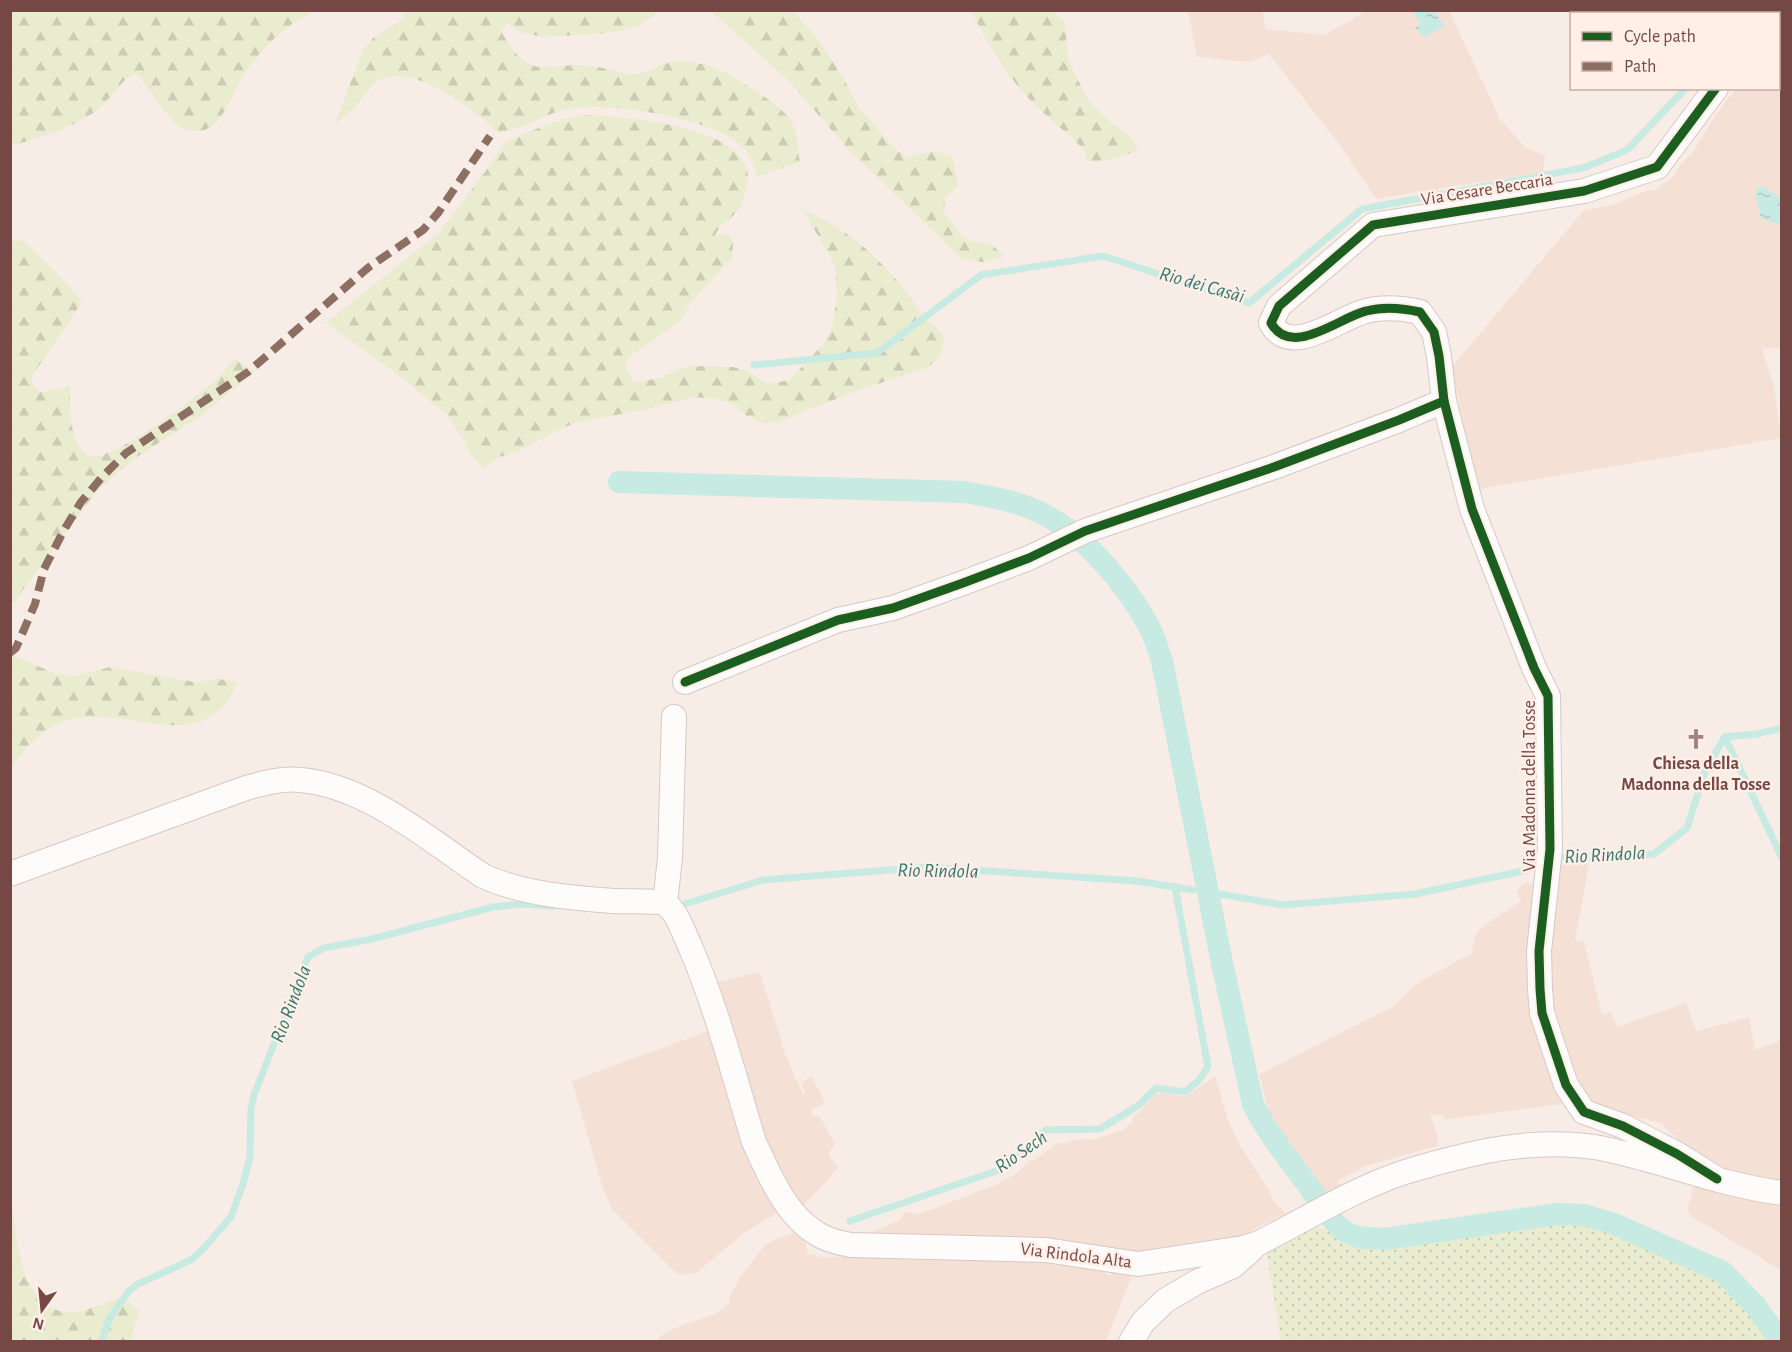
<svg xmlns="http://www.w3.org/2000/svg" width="1792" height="1352" viewBox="0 0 1792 1352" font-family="'Alegreya Sans',sans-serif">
	<defs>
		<pattern id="grass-dots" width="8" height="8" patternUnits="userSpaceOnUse" patternTransform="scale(1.5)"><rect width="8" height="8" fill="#e9eccf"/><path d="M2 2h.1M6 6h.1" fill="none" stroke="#cbccb3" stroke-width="1.8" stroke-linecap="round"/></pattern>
		<pattern id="forest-firs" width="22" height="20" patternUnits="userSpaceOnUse" patternTransform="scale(1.5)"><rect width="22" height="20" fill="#e9eccf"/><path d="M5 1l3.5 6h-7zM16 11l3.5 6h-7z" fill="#cbccb3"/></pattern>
		<pattern id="water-ripples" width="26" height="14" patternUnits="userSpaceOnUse" patternTransform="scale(1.5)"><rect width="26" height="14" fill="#c7eae2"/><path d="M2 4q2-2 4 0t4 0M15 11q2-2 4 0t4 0" fill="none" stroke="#aecac3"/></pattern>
	</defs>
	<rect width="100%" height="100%" fill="#f7ece6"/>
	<g fill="#f5e0d6">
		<path d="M1188,11H1262L1266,29L1324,35L1366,11H1449L1500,119L1525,147L1545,155L1543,172L1376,199L1339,144L1269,54L1250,62L1197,57Z"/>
		<path d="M1781,46V348L1762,349L1774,386L1781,438L1476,489L1452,367L1583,211L1612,205L1649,190H1655L1674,176L1680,165L1693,152L1715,116L1735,89L1778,88L1779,48Z"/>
		<path d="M1558,863L1589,865L1575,940L1584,942L1602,1015L1611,1012L1617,1027L1686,1003L1696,1031L1749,1017L1755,1050L1781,1040V1188L1728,1174L1693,1153L1661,1123L1585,1105L1566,1072L1546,974Z"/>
		<path d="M1525,883L1543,885L1537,929L1570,1103L1456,1118L1446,1119L1441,1115H1430L1438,1136L1437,1146L1365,1166L1338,1181L1341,1188L1324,1196L1281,1133L1270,1115L1259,1074L1392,1007L1419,982L1472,953L1475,936L1480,928L1521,901L1516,891Z"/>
		<path d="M760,972L786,1057L803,1094H805L801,1082L812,1077L825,1103L811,1110L813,1116L819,1115L835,1144L828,1154L838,1168L801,1209L771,1163L711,984Z"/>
		<path d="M711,1030L777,1213L744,1233L696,1273L685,1275L676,1273L612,1209L603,1189L572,1081Z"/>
		<path d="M1215,1076L1228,1120L1241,1147L1268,1189L1275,1203L1286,1213L1248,1232L1230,1239L1145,1254L859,1238L900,1220L905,1212L920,1214L993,1186L1016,1174L1031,1160H1035L1056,1144L1085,1139H1095L1123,1130L1134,1121L1132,1119L1156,1094L1166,1093L1185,1097Z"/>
		<path d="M1695,1182L1781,1200V1270L1691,1216L1687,1210Z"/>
		<path d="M794,1233L804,1237L808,1254L825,1258L862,1254L1022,1259L1089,1267L1102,1270L1109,1276L1113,1272L1133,1273L1106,1341L660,1342L658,1337L680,1326L716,1314L730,1302L729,1299L740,1277L764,1246L775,1239Z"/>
	</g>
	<path fill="url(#grass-dots)" d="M1543,1221L1584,1222L1619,1234L1715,1277L1757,1320L1767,1339L1763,1342L1281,1341L1267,1254L1316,1226L1346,1240L1406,1245L1442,1237Z"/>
	<g fill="url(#forest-firs)">
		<path d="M10,11L11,10L314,11C287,24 259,50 243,76C235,90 226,114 214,124C205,133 191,133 180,127C171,123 146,84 137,73C120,79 111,100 96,111C71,129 40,137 11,146Z"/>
		<path d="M406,11H660L638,26L610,33L543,37L520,32L508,23L501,31C531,85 543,61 592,66C608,68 623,75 639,74C652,72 664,61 678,61C690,61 704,64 715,68C731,74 783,106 791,121C798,133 797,148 800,162L757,177C753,161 748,149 733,139C698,117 604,100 563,110C541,116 521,130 498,133C476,110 415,64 381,79C371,83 366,95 359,102C352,110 343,117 335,124L363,50L374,37L402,20Z"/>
		<path d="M711,11H792L815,35L845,81L858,107L895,149L908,157L934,151L953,157L958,186L945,197L944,212L963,237L970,241L991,244L1004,256L983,262L962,259L848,149L789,81Z"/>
		<path d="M971,11H1053L1065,23L1068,60L1088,100L1109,121L1131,137L1138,149C1123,158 1103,162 1085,161L1086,152C1069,134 1048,118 1031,101C1006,75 987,42 971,11Z"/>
		<path d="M587,115C623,116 751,127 748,178C748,187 742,207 736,213C728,221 719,224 715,236L729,235L733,243L732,258L692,301L680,321L629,357L625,367L634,383L659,378L688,366L733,367L747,371L767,384L790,380L825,342L833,324L837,294L835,265L803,210C847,227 884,262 912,299C915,303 916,308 919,311C927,321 938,327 945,337L940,356L933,363L924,369L862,389L777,422L762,423L747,416L732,404L718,399L693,397L651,408L575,423L554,432L517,452L499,457L483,469L467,449L466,443L447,415L402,378L326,323L440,232L488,168L504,143L543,126L566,118Z"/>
		<path d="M23,240L61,277L82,302L32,376V382L38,391L45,392L70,386C70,407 68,441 88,455C106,467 199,395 216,380C223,374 228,366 234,359L255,371L202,415L132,460L96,492L11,606L10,241Z"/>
		<path d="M11,655L57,674L73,676L111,667L195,682L219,679L238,682C201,764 126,700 62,722C41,729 25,750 11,766Z"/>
		<path d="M11,1199C17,1236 18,1304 64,1312C77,1315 109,1302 122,1297L140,1311L135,1324L131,1341H11Z"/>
	</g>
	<g fill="url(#water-ripples)">
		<path d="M1412,11H1434L1445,26L1423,37L1415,28L1420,23Z"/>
		<path d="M1761,187L1766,188L1781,199V222L1773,223L1761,218L1755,195L1758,188Z"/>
	</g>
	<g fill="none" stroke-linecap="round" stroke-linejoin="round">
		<g stroke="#c7eae2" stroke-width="7">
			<path d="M1757,14L1760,10"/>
			<path d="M754,365L877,353L981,275L1103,256L1249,303L1362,209L1583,168L1627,150L1686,88"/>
			<path d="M1725,737L1782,858"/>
			<path d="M1552,858L1654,854L1687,828L1705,771L1725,737L1757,734L1782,728"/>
			<path d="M1220,894L1283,905L1415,894L1523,871L1542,863"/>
			<path d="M685,904L763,880L928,867L1137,881L1193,890"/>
			<path d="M850,1221L1002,1169L1046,1130L1100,1129L1139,1105L1156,1088L1185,1092L1198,1081L1208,1067L1175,887"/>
			<path d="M101,1342L109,1319L128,1292L138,1284L191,1260L203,1249L231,1217L243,1184L250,1157L251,1109L254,1095L281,1026L301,985L304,965L308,957L324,948L372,939L493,907L522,904L553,906"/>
		</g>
		<path stroke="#c7eae2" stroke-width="22" d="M619,482L964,492C993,497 1022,502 1047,516C1087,537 1135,595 1153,635C1156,643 1159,652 1162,661L1222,963L1253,1104C1267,1133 1288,1158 1307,1184C1319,1200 1330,1223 1348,1233C1359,1239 1372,1238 1384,1239L1557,1214L1584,1215L1612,1223L1723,1272L1755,1305L1781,1342"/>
		<g stroke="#d8c8c4" stroke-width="26">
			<g id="street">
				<path d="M1778,30L1782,27"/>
				<path d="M1716,88L1657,167L1584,191L1373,225L1279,306L1271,323C1291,359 1340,317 1366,311C1385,306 1402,308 1420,312L1434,332L1439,356L1444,401L1472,509L1534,668L1548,696L1550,849L1539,951L1540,989L1542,1013L1566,1085L1584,1112L1623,1126L1677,1154L1717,1179"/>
				<path d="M685,682L838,620L893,608L963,583L1029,558L1085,531L1274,467L1399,420L1444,401"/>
				<path d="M10,874L246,788C264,783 282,778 300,780C366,785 431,841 483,876C523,894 571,898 614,901C631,902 648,900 665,903"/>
				<path d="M665,903C678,913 683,932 690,946C717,1009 734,1076 754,1142C769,1174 785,1214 816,1233C826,1240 839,1243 851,1245L1046,1250L1138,1264L1243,1248L1259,1243C1306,1219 1352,1190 1402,1173C1430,1164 1458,1157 1486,1151C1524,1144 1562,1141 1600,1148C1661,1160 1720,1185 1782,1193"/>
				<path d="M665,903L670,858L674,717"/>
				<path d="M1131,1342L1143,1322L1166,1300L1197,1282L1233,1266L1252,1249"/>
			</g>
		</g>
		<use href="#street" stroke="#fefcfb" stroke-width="24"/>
		<path stroke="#8d6e63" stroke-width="8" stroke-dasharray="15 8" stroke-linecap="butt" d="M10,653L16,648L35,604L44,569L64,530L81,502L103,476L126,453L248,372L369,267L423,230L438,213L490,136"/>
		<g stroke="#ffefe7" stroke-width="13">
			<g id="cycleway">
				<path d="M1716,88L1657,167L1584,191L1373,225L1279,306L1271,323C1291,359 1340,317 1366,311C1385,306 1402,308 1420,312L1434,332L1439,356L1444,401L1472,509L1534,668L1548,696L1550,849L1539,951L1540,989L1542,1013L1566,1085L1584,1112L1623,1126L1677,1154L1717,1179"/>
				<path d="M685,682L838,620L893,608L963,583L1029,558L1085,531L1274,467L1399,420L1444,401"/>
			</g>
		</g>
		<use href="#cycleway" stroke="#1b5e20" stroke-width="9"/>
	</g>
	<defs>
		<g id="church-bare" transform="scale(1.62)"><path d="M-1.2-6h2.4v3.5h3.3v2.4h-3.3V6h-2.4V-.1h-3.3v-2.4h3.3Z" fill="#a3817d" stroke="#ffefe7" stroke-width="2.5" paint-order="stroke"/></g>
	</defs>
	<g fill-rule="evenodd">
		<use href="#church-bare" x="1696" y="739"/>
	</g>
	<g text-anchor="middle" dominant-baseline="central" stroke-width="5" stroke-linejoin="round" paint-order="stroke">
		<g font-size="18" fill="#764845" stroke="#ffefe7">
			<text transform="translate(1487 190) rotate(-9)">Via Cesare Beccaria</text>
			<text transform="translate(1530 786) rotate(-90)">Via Madonna della Tosse</text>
			<text transform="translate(1076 1256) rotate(7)">Via Rindola Alta</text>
		</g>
		<g font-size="18" font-weight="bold" fill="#764845" stroke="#ffefe7">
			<text x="1696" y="764">Chiesa della<tspan x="1696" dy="21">Madonna della Tosse</tspan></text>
		</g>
		<g font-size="20" font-style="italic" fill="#35766f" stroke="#ffefe7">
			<text transform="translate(1202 285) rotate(16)">Rio dei Casài</text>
			<text transform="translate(1605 855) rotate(-3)">Rio Rindola</text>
			<text transform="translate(938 871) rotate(1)">Rio Rindola</text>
			<text transform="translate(291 1004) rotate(-69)">Rio Rindola</text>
			<text transform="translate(1021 1152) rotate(-35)">Rio Sech</text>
		</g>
	</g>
	<rect width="1792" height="1352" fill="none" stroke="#764845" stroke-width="24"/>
	<rect x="1570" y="12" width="210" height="78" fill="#ffefe7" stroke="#c8aca6" stroke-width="1.5"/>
	<rect x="1582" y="32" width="30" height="9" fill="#1b5e20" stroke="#c8aca6" stroke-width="1.5"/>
	<text x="1624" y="42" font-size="18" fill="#764845">Cycle path</text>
	<rect x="1582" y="62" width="30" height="9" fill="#8d6e63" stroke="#c8aca6" stroke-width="1.5"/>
	<text x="1624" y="72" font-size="18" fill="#764845">Path</text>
	<g transform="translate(42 1310) rotate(195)" stroke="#ffefe7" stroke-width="4.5" paint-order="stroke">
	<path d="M0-4.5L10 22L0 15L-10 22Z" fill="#764845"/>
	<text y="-9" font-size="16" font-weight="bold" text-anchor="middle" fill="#764845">N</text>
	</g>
</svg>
